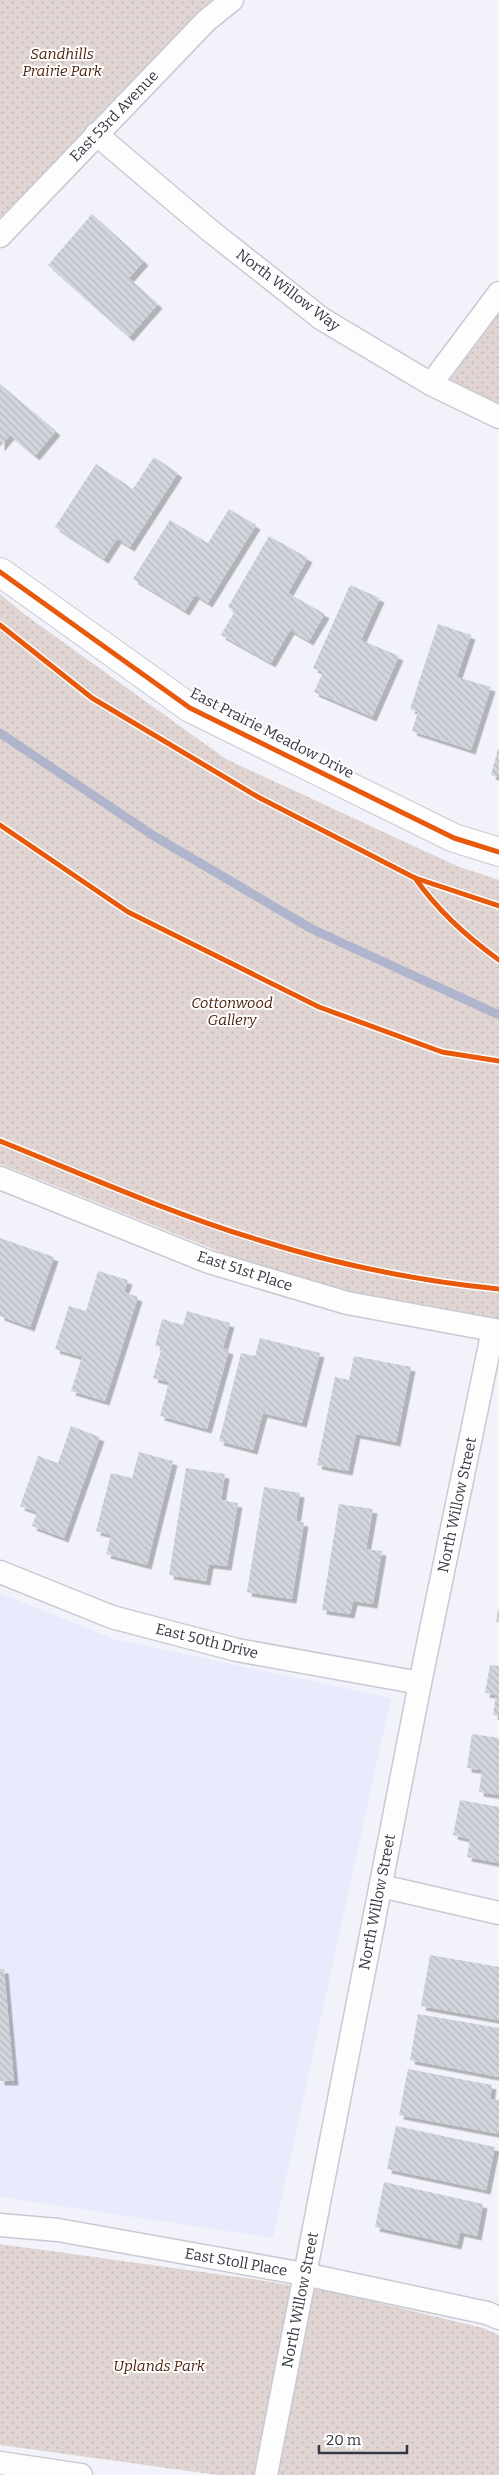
<svg xmlns="http://www.w3.org/2000/svg" width="499" height="2475" viewBox="0 0 499 2475" font-family="Bitter,serif">
	<defs>
		<pattern id="grass-dots" width="8" height="8" patternUnits="userSpaceOnUse" patternTransform="scale(1.25)"><rect width="8" height="8" fill="#e1d5d3"/><path d="M2 2h.1M6 6h.1" fill="none" stroke="#c2b8b6" stroke-width="1.8" stroke-linecap="round"/></pattern>
		<pattern id="building-back-hatch" width="6" height="6" patternUnits="userSpaceOnUse" patternTransform="scale(1.25)"><rect width="6" height="6" fill="#d3d5dd"/><path d="M-1 5l2 2M0 0l6 6M5-1l2 2" fill="none" stroke="#b6b8bf"/></pattern>
		<filter id="shadow"><feDropShadow dx="4.5" dy="4.5" stdDeviation="0" flood-color="#0004"/></filter>
	</defs>
	<rect width="100%" height="100%" fill="#f2f3fa"/>
	<path fill="#e8ebfb" d="M0,1593L114,1639L391,1698L273,2238L0,2197Z"/>
	<g fill="url(#grass-dots)">
		<path d="M0,0H212L0,221Z"/>
		<path d="M499,293V417L431,384Z"/>
		<path d="M0,594L24,614L226,759L457,866L499,880V1323L368,1298L243,1261L0,1164Z"/>
		<path d="M0,2244L253,2279L338,2293L483,2328L499,2335V2475H218L0,2445Z"/>
	</g>
	<g fill="none" stroke-linecap="round" stroke-linejoin="round">
		<path stroke="#afb5cc" stroke-width="9" d="M0,733L154,836L312,929L499,1015"/>
	</g>
	<g fill="url(#building-back-hatch)" filter="url(#shadow)">
		<path d="M92,214L144,261L129,278L158,304L129,337L48,265Z"/>
		<path d="M0,384L56,431L35,456L10,435L0,447Z"/>
		<path d="M154,457L178,473L130,547L117,539L104,559L55,527L96,464L133,489Z"/>
		<path d="M229,509L256,525L208,603L195,595L185,611L133,579L170,520L208,543Z"/>
		<path d="M269,536L308,558L288,593L325,614L309,641L290,630L271,663L221,635L235,611L228,607Z"/>
		<path d="M350,585L380,598L361,640L399,656L372,717L314,692L323,672L313,668Z"/>
		<path d="M438,624L471,635L457,677L491,687L471,750L412,731L418,712L410,709Z"/>
		<path d="M498,749H499V777L491,775Z"/>
		<path d="M0,1238L54,1257L30,1327L0,1316Z"/>
		<path d="M98,1271L128,1280L124,1292L138,1297L105,1401L71,1391L82,1357L55,1349L69,1306L86,1311Z"/>
		<path d="M187,1311L230,1323L223,1348L229,1350L207,1429L160,1416L169,1382L153,1378L162,1347L155,1346L162,1319L183,1325Z"/>
		<path d="M260,1338L320,1353L302,1423L263,1413L253,1450L219,1441L241,1353L255,1356Z"/>
		<path d="M354,1356L411,1367L396,1442L356,1434L348,1471L317,1465L335,1377L349,1380Z"/>
		<path d="M71,1426L100,1437L64,1538L32,1526L37,1512L20,1506L38,1456L58,1463Z"/>
		<path d="M139,1452L173,1461L147,1565L106,1554L111,1535L96,1531L111,1473L132,1478Z"/>
		<path d="M186,1468L225,1474L221,1500L238,1503L227,1566L209,1564L206,1581L169,1575Z"/>
		<path d="M264,1487L300,1493L296,1521L304,1522L292,1599L247,1592Z"/>
		<path d="M339,1504L373,1509L366,1549L382,1551L373,1604L353,1601L350,1614L322,1610Z"/>
		<path d="M498,1610H499V1622H496Z"/>
		<path d="M490,1665L499,1666V1716L493,1715L496,1695L485,1693Z"/>
		<path d="M472,1734L499,1738V1795L479,1792L482,1770L467,1768Z"/>
		<path d="M460,1800L499,1807V1863L467,1857L470,1839L453,1835Z"/>
		<path d="M430,1955L499,1967V2020L421,2006Z"/>
		<path d="M0,1969H4L14,2081H0Z"/>
		<path d="M418,2014L499,2028V2077L410,2060Z"/>
		<path d="M408,2069L492,2085L490,2099L499,2100V2134L399,2115Z"/>
		<path d="M396,2126L495,2147L486,2190L387,2169Z"/>
		<path d="M384,2182L483,2204L477,2236L460,2232L457,2245L375,2227Z"/>
	</g>
	<g fill="none" stroke-linecap="round" stroke-linejoin="round">
		<g stroke="#c8cad3" stroke-width="25">
			<g id="minor">
				<path d="M96,134L208,229L322,319L431,384L499,417"/>
				<path d="M0,236L206,21L232,0"/>
				<path d="M431,384L499,293"/>
				<path d="M0,1178L209,1262L347,1303L499,1331"/>
				<path d="M0,1572L112,1617L237,1650L420,1683"/>
				<path d="M381,1886L499,1913"/>
				<path d="M0,2225L58,2230L304,2274L487,2313L499,2318"/>
				<path d="M0,2463L81,2475"/>
				<path d="M266,2475L420,1683L493,1330"/>
			</g>
		</g>
		<g stroke="#c8cad3" stroke-width="30">
			<path id="tertiary" d="M0,572L190,708L454,838L499,852"/>
		</g>
		<use href="#minor" stroke="#fdfdfe" stroke-width="22"/>
		<use href="#tertiary" stroke="#fdfdfe" stroke-width="28"/>
		<g stroke="#fff" stroke-width="8">
			<g id="cycleway">
				<path d="M0,572L190,708L454,838L499,852"/>
				<path d="M0,625L92,698L258,797L415,878L499,906"/>
				<path d="M0,825L128,912L319,1007L442,1052L499,1061"/>
				<path d="M415,878C438,911 467,937 499,960"/>
				<path d="M0,1141C87,1176 172,1214 262,1241C339,1265 418,1281 499,1289"/>
			</g>
		</g>
		<use href="#cycleway" stroke="#e8590c" stroke-width="5"/>
	</g>
	<g text-anchor="middle" dominant-baseline="central" stroke-width="4" stroke-linejoin="round" paint-order="stroke">
		<g font-size="15" font-style="italic" fill="#4c1f0a" stroke="#fff">
			<text x="62" y="54">Sandhills<tspan x="62" dy="17">Prairie Park</tspan></text>
			<text x="232" y="1003">Cottonwood<tspan x="232" dy="17">Gallery</tspan></text>
			<text x="159" y="2366">Uplands Park</text>
		</g>
		<g font-size="15" fill="#353843" stroke="#fff">
			<text transform="translate(114 116) rotate(-46)">East 53rd Avenue</text>
			<text transform="translate(288 290) rotate(37)">North Willow Way</text>
			<text transform="translate(272 733) rotate(27)">East Prairie Meadow Drive</text>
			<text transform="translate(245 1271) rotate(18)">East 51st Place</text>
			<text transform="translate(457 1505) rotate(-78)">North Willow Street</text>
			<text transform="translate(207 1641) rotate(14)">East 50th Drive</text>
			<text transform="translate(377 1902) rotate(-79)">North Willow Street</text>
			<text transform="translate(236 2262) rotate(10)">East Stoll Place</text>
			<text transform="translate(300 2300) rotate(-79)">North Willow Street</text>
		</g>
	</g>
	<path d="M319 2445v8h88v-8" fill="none" stroke="#353843" stroke-width="2.5"/>
	<text x="326" y="2445" font-size="15" fill="#353843" stroke="#ffffff" stroke-width="4" paint-order="stroke">20 m</text>
</svg>
